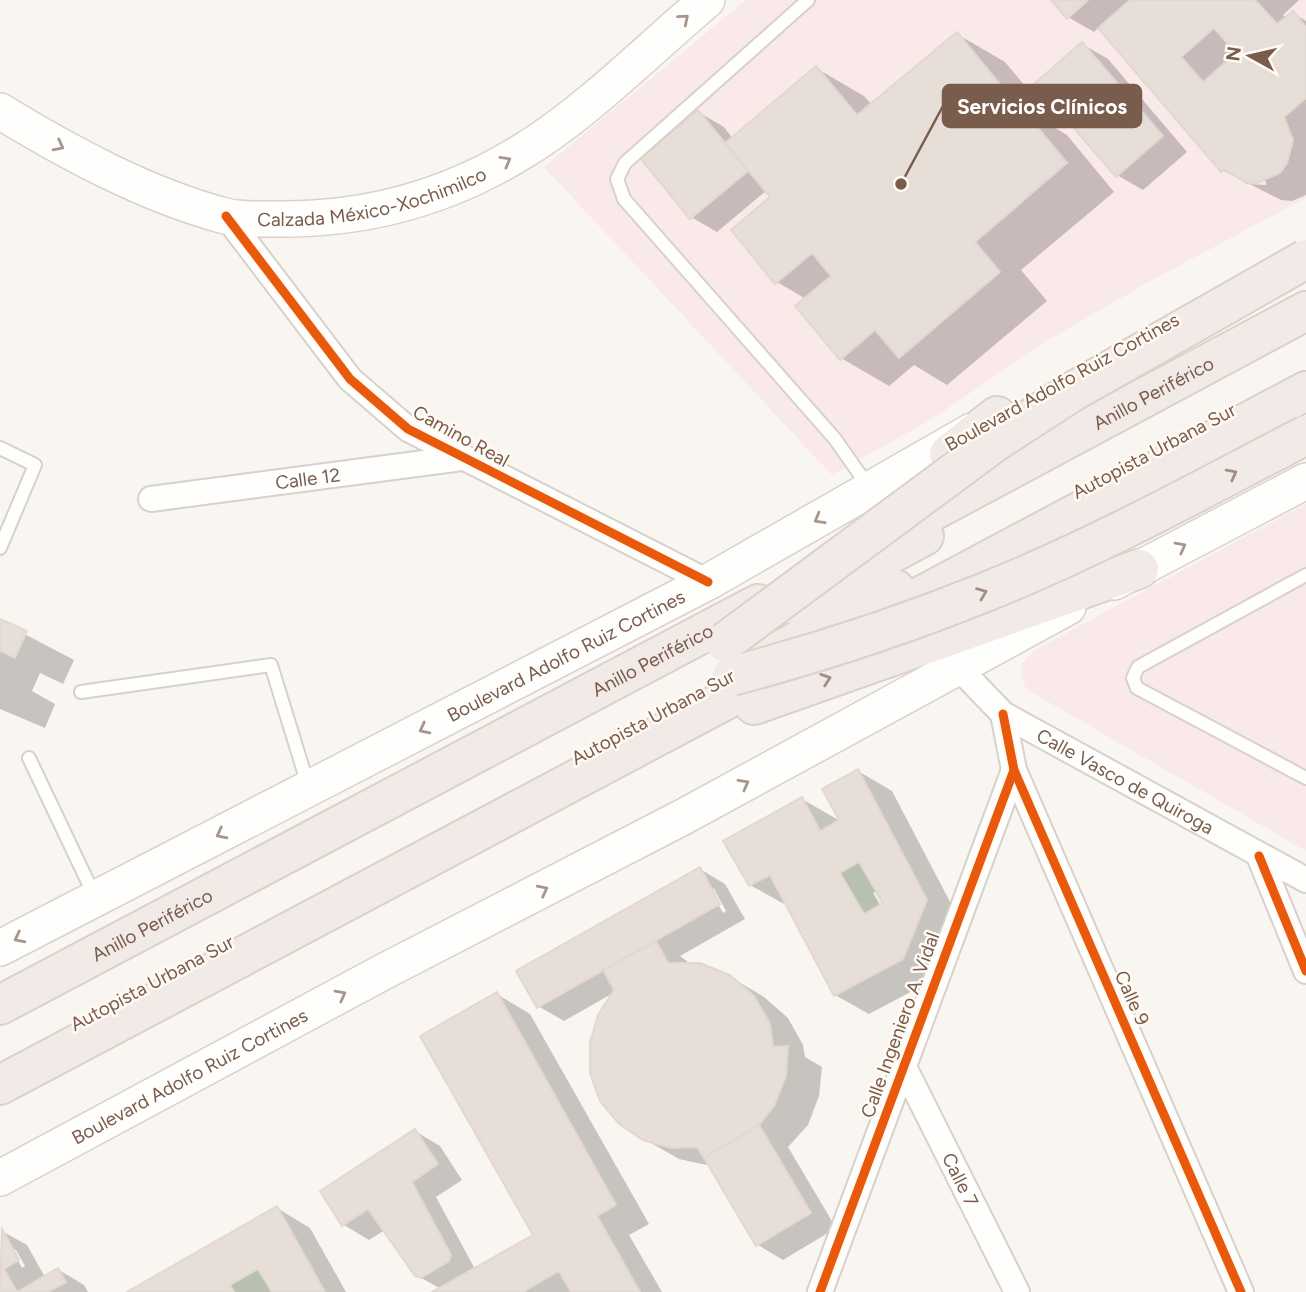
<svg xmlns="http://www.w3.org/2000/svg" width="1306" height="1292" viewBox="0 0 1306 1292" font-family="Figtree,sans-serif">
	<rect width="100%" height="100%" fill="#f9f5f0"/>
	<g fill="#fae9e9">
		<path d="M746,0H1306V198L1152,280L1050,339L927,422L832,475L544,167Z"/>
		<path d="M1306,504V851L1026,689L1022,677V664L1033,651Z"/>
	</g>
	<g fill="#e7f0db">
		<path d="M859,862L883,903L864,914L840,873Z"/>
		<path d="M258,1269L272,1292H234L230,1285Z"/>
	</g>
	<g fill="#0003" fill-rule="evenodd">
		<path d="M1054,0H1299L1283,15L1287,19L1293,13L1306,21V195L1292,201L1281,200L1222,170L1099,27L1094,32L1068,17ZM1243,180L1266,181V185L1247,184Z"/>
		<path d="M957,34L1005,62L1051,117L1045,122L1067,135L1114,192L1021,270L1047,301L947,385L914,365L889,386L841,358L806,299L777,282L773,197L767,190L717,232L691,217L698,112L724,127L733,139L816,68L864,96L872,105Z"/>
		<path d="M1082,44L1108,59L1187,152L1143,190L1117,175Z"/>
		<path d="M0,621L74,660L63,684L40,673L32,691L55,704L45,728L0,709Z"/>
		<path d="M858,771L892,791L960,921L937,978L869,1014L835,995L787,903L784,904L750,885L802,799L842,822ZM878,890L886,904L881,907L873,893Z"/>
		<path d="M700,869L725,884L745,919L680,956L692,965L729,976L764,997L788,1018L803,1045L805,1057L822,1067L819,1096L808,1125L788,1147L836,1228L783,1260L758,1245L711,1166L679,1159L644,1139L615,992L564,1021L538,1006ZM710,889H714L726,911L723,913Z"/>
		<path d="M497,994L530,1014L649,1224L629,1235L662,1292H436L441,1289L416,1275L385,1230L369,1240L344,1225L415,1131L440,1146L462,1180L436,1197L475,1269L535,1235Z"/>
		<path d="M277,1208L310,1228L346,1292H131Z"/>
		<path d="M2,1231L27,1245L45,1277L59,1270L84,1285L88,1292H0ZM12,1250H16L25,1266L22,1268Z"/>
	</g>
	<g fill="#e6ded7" stroke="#e2d8d2" stroke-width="2" fill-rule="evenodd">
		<path d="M1051,0H1088L1067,19Z"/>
		<path d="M1130,0H1255L1277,24L1293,11L1306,27V98L1284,117L1293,140L1287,163L1280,173L1257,183L1245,182L1224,169L1221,172L1098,28ZM1214,28L1236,53L1203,82L1181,57Z"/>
		<path d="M957,32L1004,89L985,105L999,121L1019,105L1067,163L975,242L1000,272L899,358L875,330L840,360L795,306L831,276L812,253L775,284L731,230L770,197L725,143L816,66L857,115Z"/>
		<path d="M1082,42L1163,136L1116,177L1035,83Z"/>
		<path d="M698,110L748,171L690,219L640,158Z"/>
		<path d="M0,619L27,631L15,658L0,651Z"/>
		<path d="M858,769L927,900L903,959L834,996L770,875L749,886L723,841L802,797L820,831L839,820L822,789ZM859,862L883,903L864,914L840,873Z"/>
		<path d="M700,867L720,904L537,1008L516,971Z"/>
		<path d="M656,941L668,963H700L730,975L754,996L770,1024L773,1047L788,1046L786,1076L774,1106L759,1125L704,1158L697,1147L672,1148L643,1140L619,1124L600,1101L590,1073V1043L598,1015L614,990L603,970Z"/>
		<path d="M497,992L616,1205L597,1216L640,1292H571L559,1271L523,1292H432L533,1235L420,1036Z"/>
		<path d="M759,1125L811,1213L756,1246L704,1158Z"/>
		<path d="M415,1129L438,1164L412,1182L451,1255L449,1261L421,1278L415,1276L368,1209L342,1226L320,1191Z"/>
		<path d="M277,1206L325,1292H272L258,1269L230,1285L234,1292H127Z"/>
		<path d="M2,1229L19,1260L4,1269L17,1292L58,1268L66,1282L48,1292H0Z"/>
	</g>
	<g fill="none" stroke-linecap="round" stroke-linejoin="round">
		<g stroke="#d7d1cb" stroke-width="16">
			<g id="lane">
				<path d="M808,0L625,163L617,179L624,199L835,439L868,486"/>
				<path d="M0,448L35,465L0,548"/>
				<path d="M1306,575L1138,667L1133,678L1137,688L1306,778"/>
				<path d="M81,692L271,665L308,785"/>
				<path d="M29,758L95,897"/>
			</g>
		</g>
		<g stroke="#d7d1cb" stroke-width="28">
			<g id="street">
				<path d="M226,216L350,379L408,429L708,582"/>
				<path id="s1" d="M151,499L462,458"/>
				<path id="s2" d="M957,666L1003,714L1306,880"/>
				<path d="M1003,714L1014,770L1241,1292"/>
				<path d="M1259,856L1306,971"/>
				<path id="s3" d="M903,1065L1017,1292"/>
				<path d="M820,1292L1014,770"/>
			</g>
		</g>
		<g stroke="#d9d2cb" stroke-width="38">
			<g id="secondary">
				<path id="s4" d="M0,111C69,153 146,195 225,216C241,220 261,219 277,219C365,220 449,197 523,151C586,113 650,48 707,0"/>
				<path d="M1114,582L1306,481"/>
				<path id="s5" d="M0,948L708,582L972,431"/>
				<path id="s6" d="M0,1178L383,972L683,817L1068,607"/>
			</g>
		</g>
		<g stroke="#dad1cc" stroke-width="42">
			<g id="highway">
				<path d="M949,454L997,416"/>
				<path id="s7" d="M888,535L1306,311"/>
				<path d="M795,605L924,536"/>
				<path d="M874,621L1306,391"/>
				<path d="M766,658L895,589"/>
				<path d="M754,705L1139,569"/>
				<path id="s8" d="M0,1005L758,604"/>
				<path d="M0,1085L784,669"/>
			</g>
		</g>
		<use href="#lane" stroke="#fefefd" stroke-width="12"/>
		<use href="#street" stroke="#fefefd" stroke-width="24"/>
		<use href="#secondary" stroke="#fefefd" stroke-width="35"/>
		<use href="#highway" stroke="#f2eae7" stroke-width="38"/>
		<g stroke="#dad1cc" stroke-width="42" stroke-linecap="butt">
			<g id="highway-bridge">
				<path d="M725,642L995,442L1072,392L1306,259"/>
				<path d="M732,676C819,653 904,625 988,591C1097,547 1201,490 1306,435"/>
			</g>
		</g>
		<use href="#highway-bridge" stroke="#f2eae7" stroke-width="38"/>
		<g stroke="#fffaf3" stroke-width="13">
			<g id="cycleway">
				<path d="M226,216L350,379L408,429L708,582"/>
				<path d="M1003,714L1014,770L1241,1292"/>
				<path d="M1259,856L1306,971"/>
				<path d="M820,1292L1014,770"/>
			</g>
		</g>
		<use href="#cycleway" stroke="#e8590c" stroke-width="9"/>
	</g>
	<defs><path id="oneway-chevron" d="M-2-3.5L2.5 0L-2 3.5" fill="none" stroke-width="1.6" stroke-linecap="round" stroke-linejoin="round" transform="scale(1.75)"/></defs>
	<g stroke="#a8958b">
		<use href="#oneway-chevron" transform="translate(684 19) rotate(-40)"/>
		<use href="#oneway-chevron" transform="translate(59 146) rotate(27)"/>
		<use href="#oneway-chevron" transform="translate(506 161) rotate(-29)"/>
		<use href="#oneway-chevron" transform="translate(819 519) rotate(150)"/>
		<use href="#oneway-chevron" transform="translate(1181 547) rotate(-28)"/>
		<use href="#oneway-chevron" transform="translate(424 729) rotate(153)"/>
		<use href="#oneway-chevron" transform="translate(744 784) rotate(-29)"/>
		<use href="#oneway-chevron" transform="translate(221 834) rotate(153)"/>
		<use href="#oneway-chevron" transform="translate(543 890) rotate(-27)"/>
		<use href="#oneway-chevron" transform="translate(19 938) rotate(153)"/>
		<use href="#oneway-chevron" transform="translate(341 995) rotate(-28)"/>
	</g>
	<g stroke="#a48e83">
		<use href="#oneway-chevron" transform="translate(1232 474) rotate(-28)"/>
		<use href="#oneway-chevron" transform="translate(982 593) rotate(-22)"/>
		<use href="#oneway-chevron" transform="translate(826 679) rotate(-19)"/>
	</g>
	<g text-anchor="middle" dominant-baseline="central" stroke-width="5" stroke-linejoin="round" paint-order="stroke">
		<g font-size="19" fill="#7a5c4d" stroke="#fffaf3">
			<text stroke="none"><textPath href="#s4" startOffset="399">Calzada México-Xochimilco</textPath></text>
			<text transform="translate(1062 382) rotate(-29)">Boulevard Adolfo Ruiz Cortines</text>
			<text stroke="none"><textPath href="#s7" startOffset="301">Anillo Periférico</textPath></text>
			<text transform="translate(461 436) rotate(29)">Camino Real</text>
			<text transform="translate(1154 451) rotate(-28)">Autopista Urbana Sur</text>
			<text stroke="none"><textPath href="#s1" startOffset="158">Calle 12</textPath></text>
			<text stroke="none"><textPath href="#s5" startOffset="637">Boulevard Adolfo Ruiz Cortines</textPath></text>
			<text stroke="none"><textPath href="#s8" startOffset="738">Anillo Periférico</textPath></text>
			<text transform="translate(653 717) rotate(-28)">Autopista Urbana Sur</text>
			<text stroke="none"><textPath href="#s2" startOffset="206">Calle Vasco de Quiroga</textPath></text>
			<text stroke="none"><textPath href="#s8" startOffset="172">Anillo Periférico</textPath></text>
			<text transform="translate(152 983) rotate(-28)">Autopista Urbana Sur</text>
			<text transform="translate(1132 998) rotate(66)">Calle 9</text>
			<text transform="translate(900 1025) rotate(-70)">Calle Ingeniero A. Vidal</text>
			<text stroke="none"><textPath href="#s6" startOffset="215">Boulevard Adolfo Ruiz Cortines</textPath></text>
			<text stroke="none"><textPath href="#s3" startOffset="128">Calle 7</textPath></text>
		</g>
	</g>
	<path fill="none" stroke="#7a5c4d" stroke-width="2.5" d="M901 184L943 106"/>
	<circle fill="#7a5c4d" stroke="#fffaf3" stroke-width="2.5" cx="901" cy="184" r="7"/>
	<rect fill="#7a5c4d" stroke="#7a5c4d" stroke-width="2.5" x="943" y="85" width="198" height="42" rx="7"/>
	<g font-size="21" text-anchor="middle" font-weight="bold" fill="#fff">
		<text x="1042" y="114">Servicios Clínicos</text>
	</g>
	<g transform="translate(1250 56) rotate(278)" stroke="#fffaf3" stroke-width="5" paint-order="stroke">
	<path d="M0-5L12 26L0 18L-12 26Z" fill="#7a5c4d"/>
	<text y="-10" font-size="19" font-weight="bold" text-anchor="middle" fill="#7a5c4d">N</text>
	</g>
</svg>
